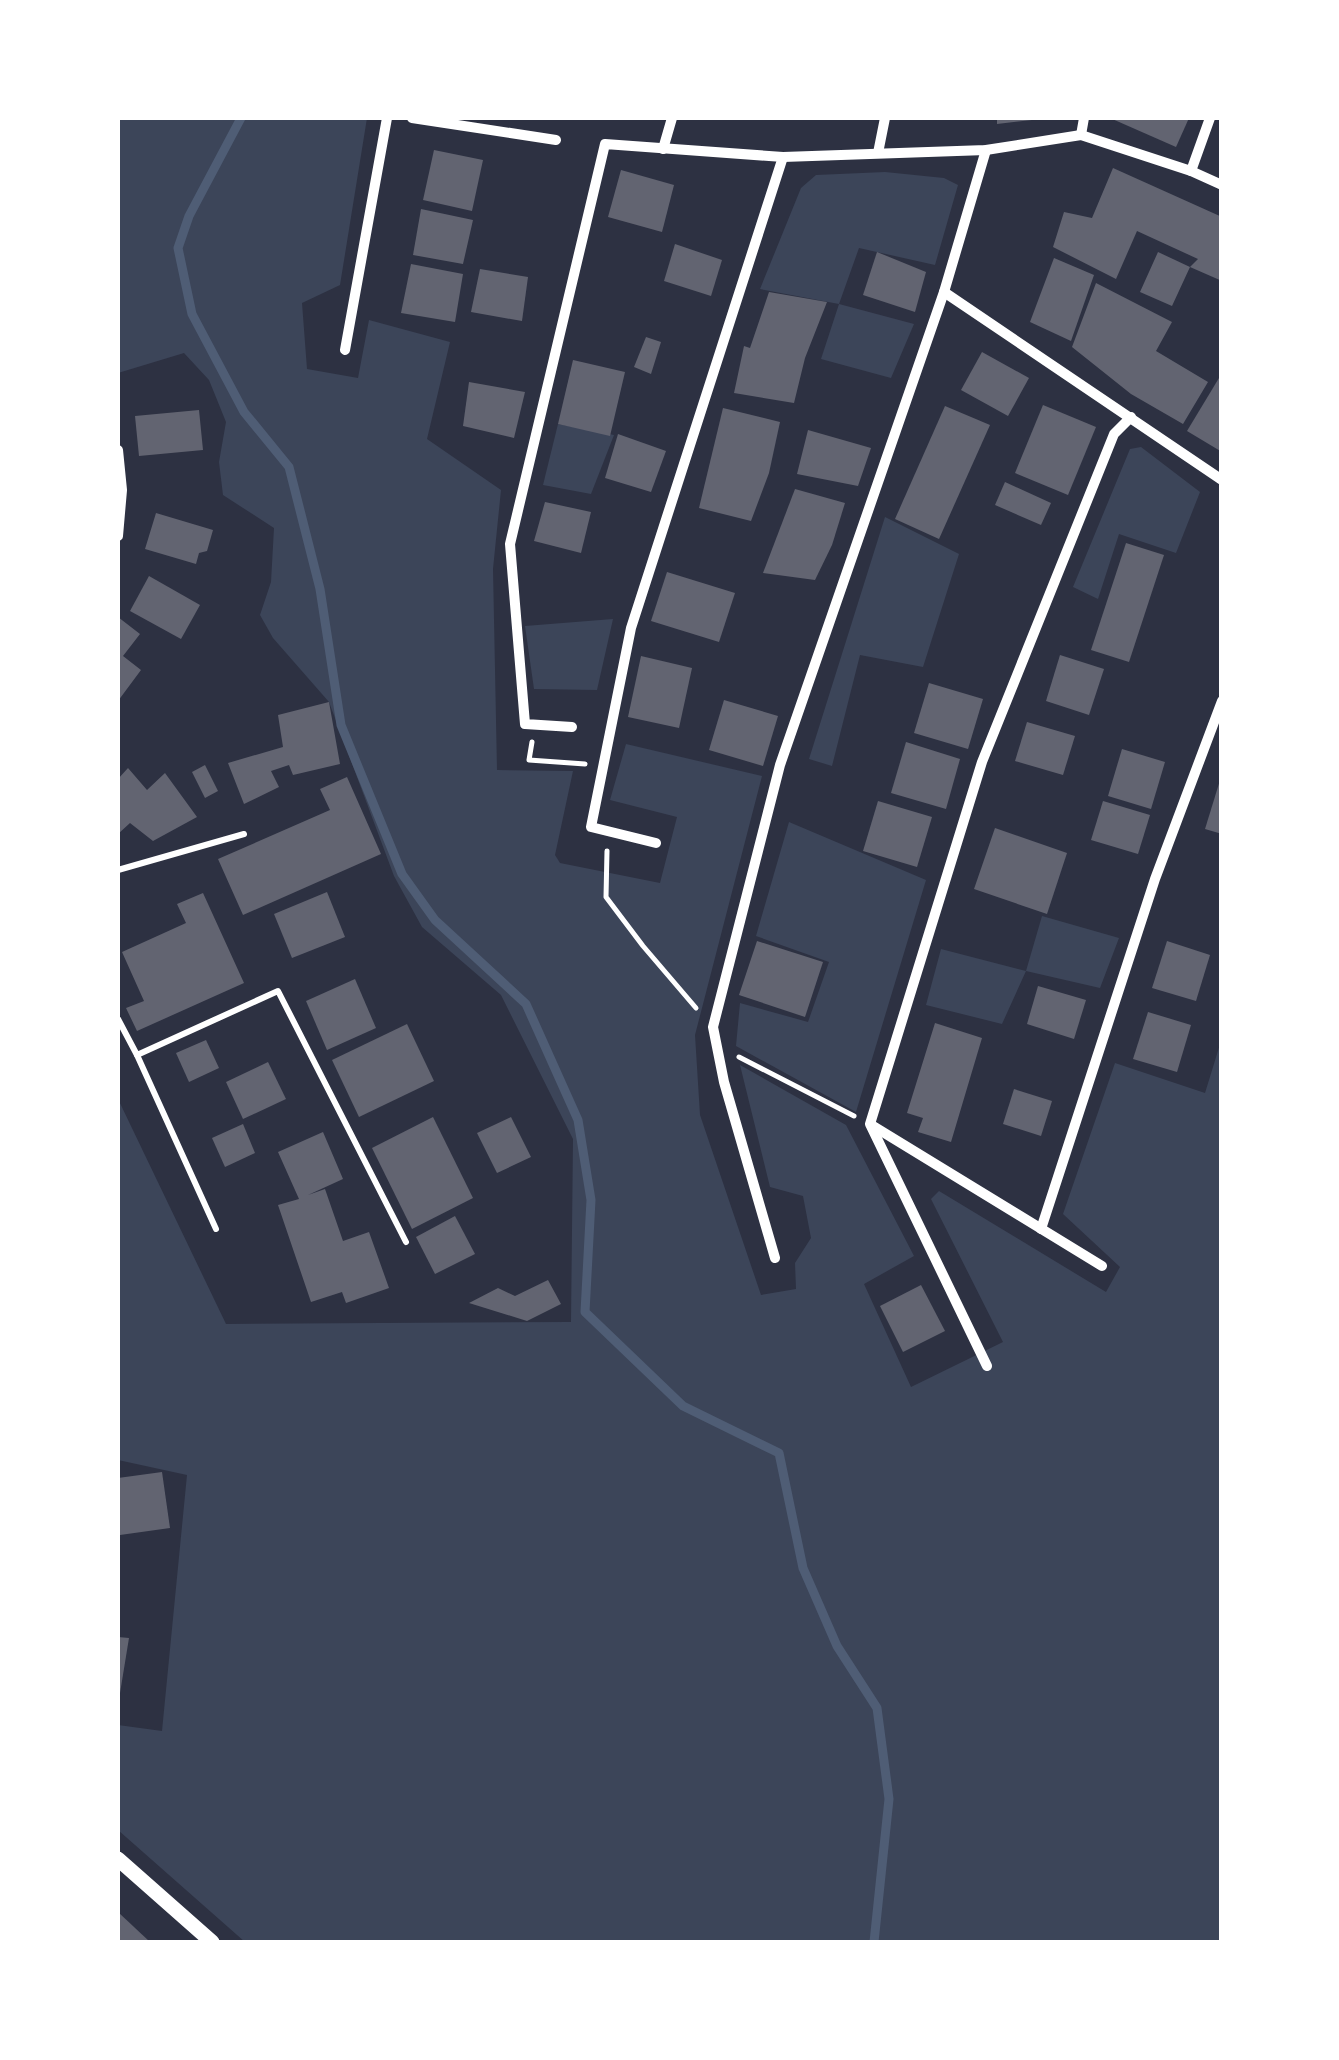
<svg xmlns="http://www.w3.org/2000/svg" width="1339" height="2060" viewBox="0 0 1339 2060" font-family="Georgia,serif">
	<rect width="100%" height="100%" fill="#2d3142"/>
	<g fill="#3c4559">
		<path d="M118,118H367L340,285L302,303L307,369L358,378L369,320L450,342L427,439L501,490L493,569L497,770L573,771L555,855L560,863L660,883L677,817L610,800L626,744L762,776L695,1035L700,1115L761,1295L796,1289L795,1263L811,1238L803,1196L770,1187L740,1065L846,1125L914,1256L864,1284L911,1387L1003,1342L931,1199L939,1191L1106,1292L1120,1267L1063,1214L1115,1063L1205,1093L1221,1041V1942H245L118,1830V1725L162,1731L187,1475L118,1460V1099L226,1324L571,1322L573,1139L501,995L422,927L394,876L329,702L273,638L260,615L271,582L274,528L223,495L219,462L226,422L209,380L184,353L118,373Z"/>
		<path d="M885,172L944,178L958,185L935,265L859,248L839,304L914,324L891,378L821,359L839,304L760,289L801,188L816,175Z"/>
		<path d="M558,424L614,435L591,494L543,485Z"/>
		<path d="M1141,447L1200,492L1176,553L1119,534L1098,599L1073,587L1130,449Z"/>
		<path d="M885,517L959,554L923,667L860,655L832,766L809,759Z"/>
		<path d="M613,619L597,690L534,689L525,626Z"/>
		<path d="M789,822L926,880L856,1112L736,1046L740,1003L808,1022L829,962L756,936Z"/>
		<path d="M1042,916L1119,938L1100,988L1026,971L1002,1024L926,1005L941,949L1026,971Z"/>
	</g>
	<g fill="none" stroke-linecap="round" stroke-linejoin="round">
		<path stroke="#4f5d75" stroke-width="9" d="M241,118L189,216L178,248L192,314L244,412L289,467L320,589L341,725L402,874L435,920L526,1004L578,1120L591,1200L585,1312L683,1406L779,1453L803,1568L837,1646L877,1708L889,1799L874,1942"/>
	</g>
	<g fill="#626471">
		<path d="M997,118H1032V120L997,124Z"/>
		<path d="M1110,118H1189L1176,147Z"/>
		<path d="M434,150L483,160L472,211L423,200Z"/>
		<path d="M1113,168L1222,217V281L1190,267L1172,306L1140,292L1158,252L1190,267L1198,259L1137,231L1116,279L1053,247L1064,212L1092,218Z"/>
		<path d="M621,170L674,185L662,232L608,217Z"/>
		<path d="M421,209L473,220L463,264L413,255Z"/>
		<path d="M675,244L722,260L711,296L664,281Z"/>
		<path d="M877,252L926,272L915,312L863,295Z"/>
		<path d="M1054,258L1094,275L1071,341L1030,322Z"/>
		<path d="M411,264L463,274L455,322L401,313Z"/>
		<path d="M480,269L528,277L522,321L471,312Z"/>
		<path d="M1096,283L1172,322L1156,351L1208,382L1183,424L1131,394L1072,347Z"/>
		<path d="M769,292L827,302L805,358L794,403L734,393L744,346L750,348Z"/>
		<path d="M646,337L661,342L651,374L634,367Z"/>
		<path d="M982,352L1029,378L1008,416L961,390Z"/>
		<path d="M573,360L625,372L610,436L558,424Z"/>
		<path d="M1222,373V452L1187,431Z"/>
		<path d="M469,382L525,392L514,438L463,426Z"/>
		<path d="M1043,405L1096,427L1068,495L1015,473Z"/>
		<path d="M945,406L990,425L939,539L895,519Z"/>
		<path d="M723,408L780,422L769,473L751,521L699,508Z"/>
		<path d="M199,410L203,450L139,456L135,416Z"/>
		<path d="M808,430L871,448L858,486L797,474Z"/>
		<path d="M618,434L666,451L651,492L605,478Z"/>
		<path d="M1005,482L1051,503L1041,525L995,505Z"/>
		<path d="M795,489L845,503L832,545L815,580L763,573Z"/>
		<path d="M545,502L591,512L581,553L534,541Z"/>
		<path d="M156,513L213,530L207,551L199,553L196,564L145,549Z"/>
		<path d="M1126,543L1164,555L1129,662L1091,650Z"/>
		<path d="M667,572L735,593L719,642L651,621Z"/>
		<path d="M149,576L200,605L181,639L130,611Z"/>
		<path d="M118,617L140,634L123,656L141,670L118,701Z"/>
		<path d="M1060,655L1104,669L1089,715L1046,701Z"/>
		<path d="M641,656L692,668L679,728L628,717Z"/>
		<path d="M929,683L983,699L968,749L914,733Z"/>
		<path d="M724,700L778,716L763,766L709,750Z"/>
		<path d="M329,702L340,764L293,775L289,765L271,771L279,787L244,804L228,763L283,747L278,715Z"/>
		<path d="M1027,722L1075,736L1063,775L1015,761Z"/>
		<path d="M906,742L960,759L946,809L891,793Z"/>
		<path d="M1122,749L1165,762L1151,809L1108,796Z"/>
		<path d="M205,765L218,791L205,798L192,772Z"/>
		<path d="M128,768L147,790L165,773L197,817L153,841L130,823L118,834V779Z"/>
		<path d="M347,777L381,854L243,915L218,859L330,810L320,789Z"/>
		<path d="M1221,777H1222V834L1205,829Z"/>
		<path d="M878,801L932,817L917,867L863,851Z"/>
		<path d="M1103,801L1150,815L1138,854L1091,840Z"/>
		<path d="M995,828L1067,853L1047,914L974,889Z"/>
		<path d="M327,892L345,937L292,958L274,914Z"/>
		<path d="M203,893L244,983L137,1031L126,1008L144,1001L122,952L186,923L177,904Z"/>
		<path d="M757,941L823,962L805,1017L739,995Z"/>
		<path d="M1167,941L1210,955L1196,1001L1152,988Z"/>
		<path d="M355,979L376,1028L327,1050L306,1001Z"/>
		<path d="M1038,986L1086,1000L1074,1039L1027,1024Z"/>
		<path d="M1148,1012L1191,1025L1177,1072L1133,1059Z"/>
		<path d="M935,1023L982,1038L951,1142L918,1132L923,1118L907,1113Z"/>
		<path d="M407,1024L434,1081L359,1117L332,1060Z"/>
		<path d="M206,1040L219,1068L189,1082L176,1053Z"/>
		<path d="M268,1062L286,1099L243,1119L226,1082Z"/>
		<path d="M1014,1089L1052,1101L1041,1136L1003,1124Z"/>
		<path d="M433,1117L473,1198L412,1229L372,1148Z"/>
		<path d="M511,1117L531,1157L497,1173L477,1133Z"/>
		<path d="M243,1124L255,1153L225,1167L212,1138Z"/>
		<path d="M323,1132L343,1179L308,1195L325,1189L343,1241L369,1232L389,1288L346,1303L342,1292L311,1302L278,1205L299,1199L278,1152Z"/>
		<path d="M455,1216L475,1254L435,1274L416,1237Z"/>
		<path d="M548,1280L561,1304L527,1321L469,1303L498,1288L515,1296Z"/>
		<path d="M921,1285L945,1331L903,1352L880,1306Z"/>
		<path d="M162,1472L170,1528L120,1535L118,1478Z"/>
		<path d="M118,1637L129,1638L120,1693H118Z"/>
		<path d="M118,1912L150,1942H118Z"/>
	</g>
	<g fill="none" stroke-linecap="round" stroke-linejoin="round">
		<g stroke="#fff" stroke-width="5">
			<path d="M532,742L529,760L585,764"/>
			<path d="M607,851L606,897L643,946L696,1008"/>
			<path d="M739,1057L854,1116"/>
		</g>
		<g stroke="#fff" stroke-width="6">
			<path d="M118,870L244,834"/>
			<path d="M118,1019L137,1055L278,991L406,1242"/>
			<path d="M137,1055L216,1229"/>
		</g>
		<g stroke="#fff" stroke-width="10">
			<path d="M412,118L556,140"/>
			<path d="M1081,135L1084,118"/>
			<path d="M663,149L672,118"/>
			<path d="M878,153L885,118"/>
			<path d="M1191,171L1210,118"/>
			<path d="M944,292L1222,480"/>
			<path d="M345,350L387,118"/>
			<path d="M118,450L122,490L118,536"/>
			<path d="M572,727L525,724L510,544L605,144L783,157L986,150L1081,135L1191,171L1222,185"/>
			<path d="M656,843L591,827L631,628L783,157"/>
			<path d="M873,1126L1102,1266"/>
			<path d="M1041,1229L1155,879L1222,701"/>
			<path d="M775,1258L724,1082L713,1027L780,765L944,292L986,150"/>
			<path d="M987,1366L870,1124L982,762L1114,434L1131,417"/>
		</g>
		<path stroke="#fff" stroke-width="15" d="M118,1859L212,1942"/>
	</g>
	<rect width="1339" height="2060" fill="none" stroke="#ffffff" stroke-width="240"/>
</svg>
